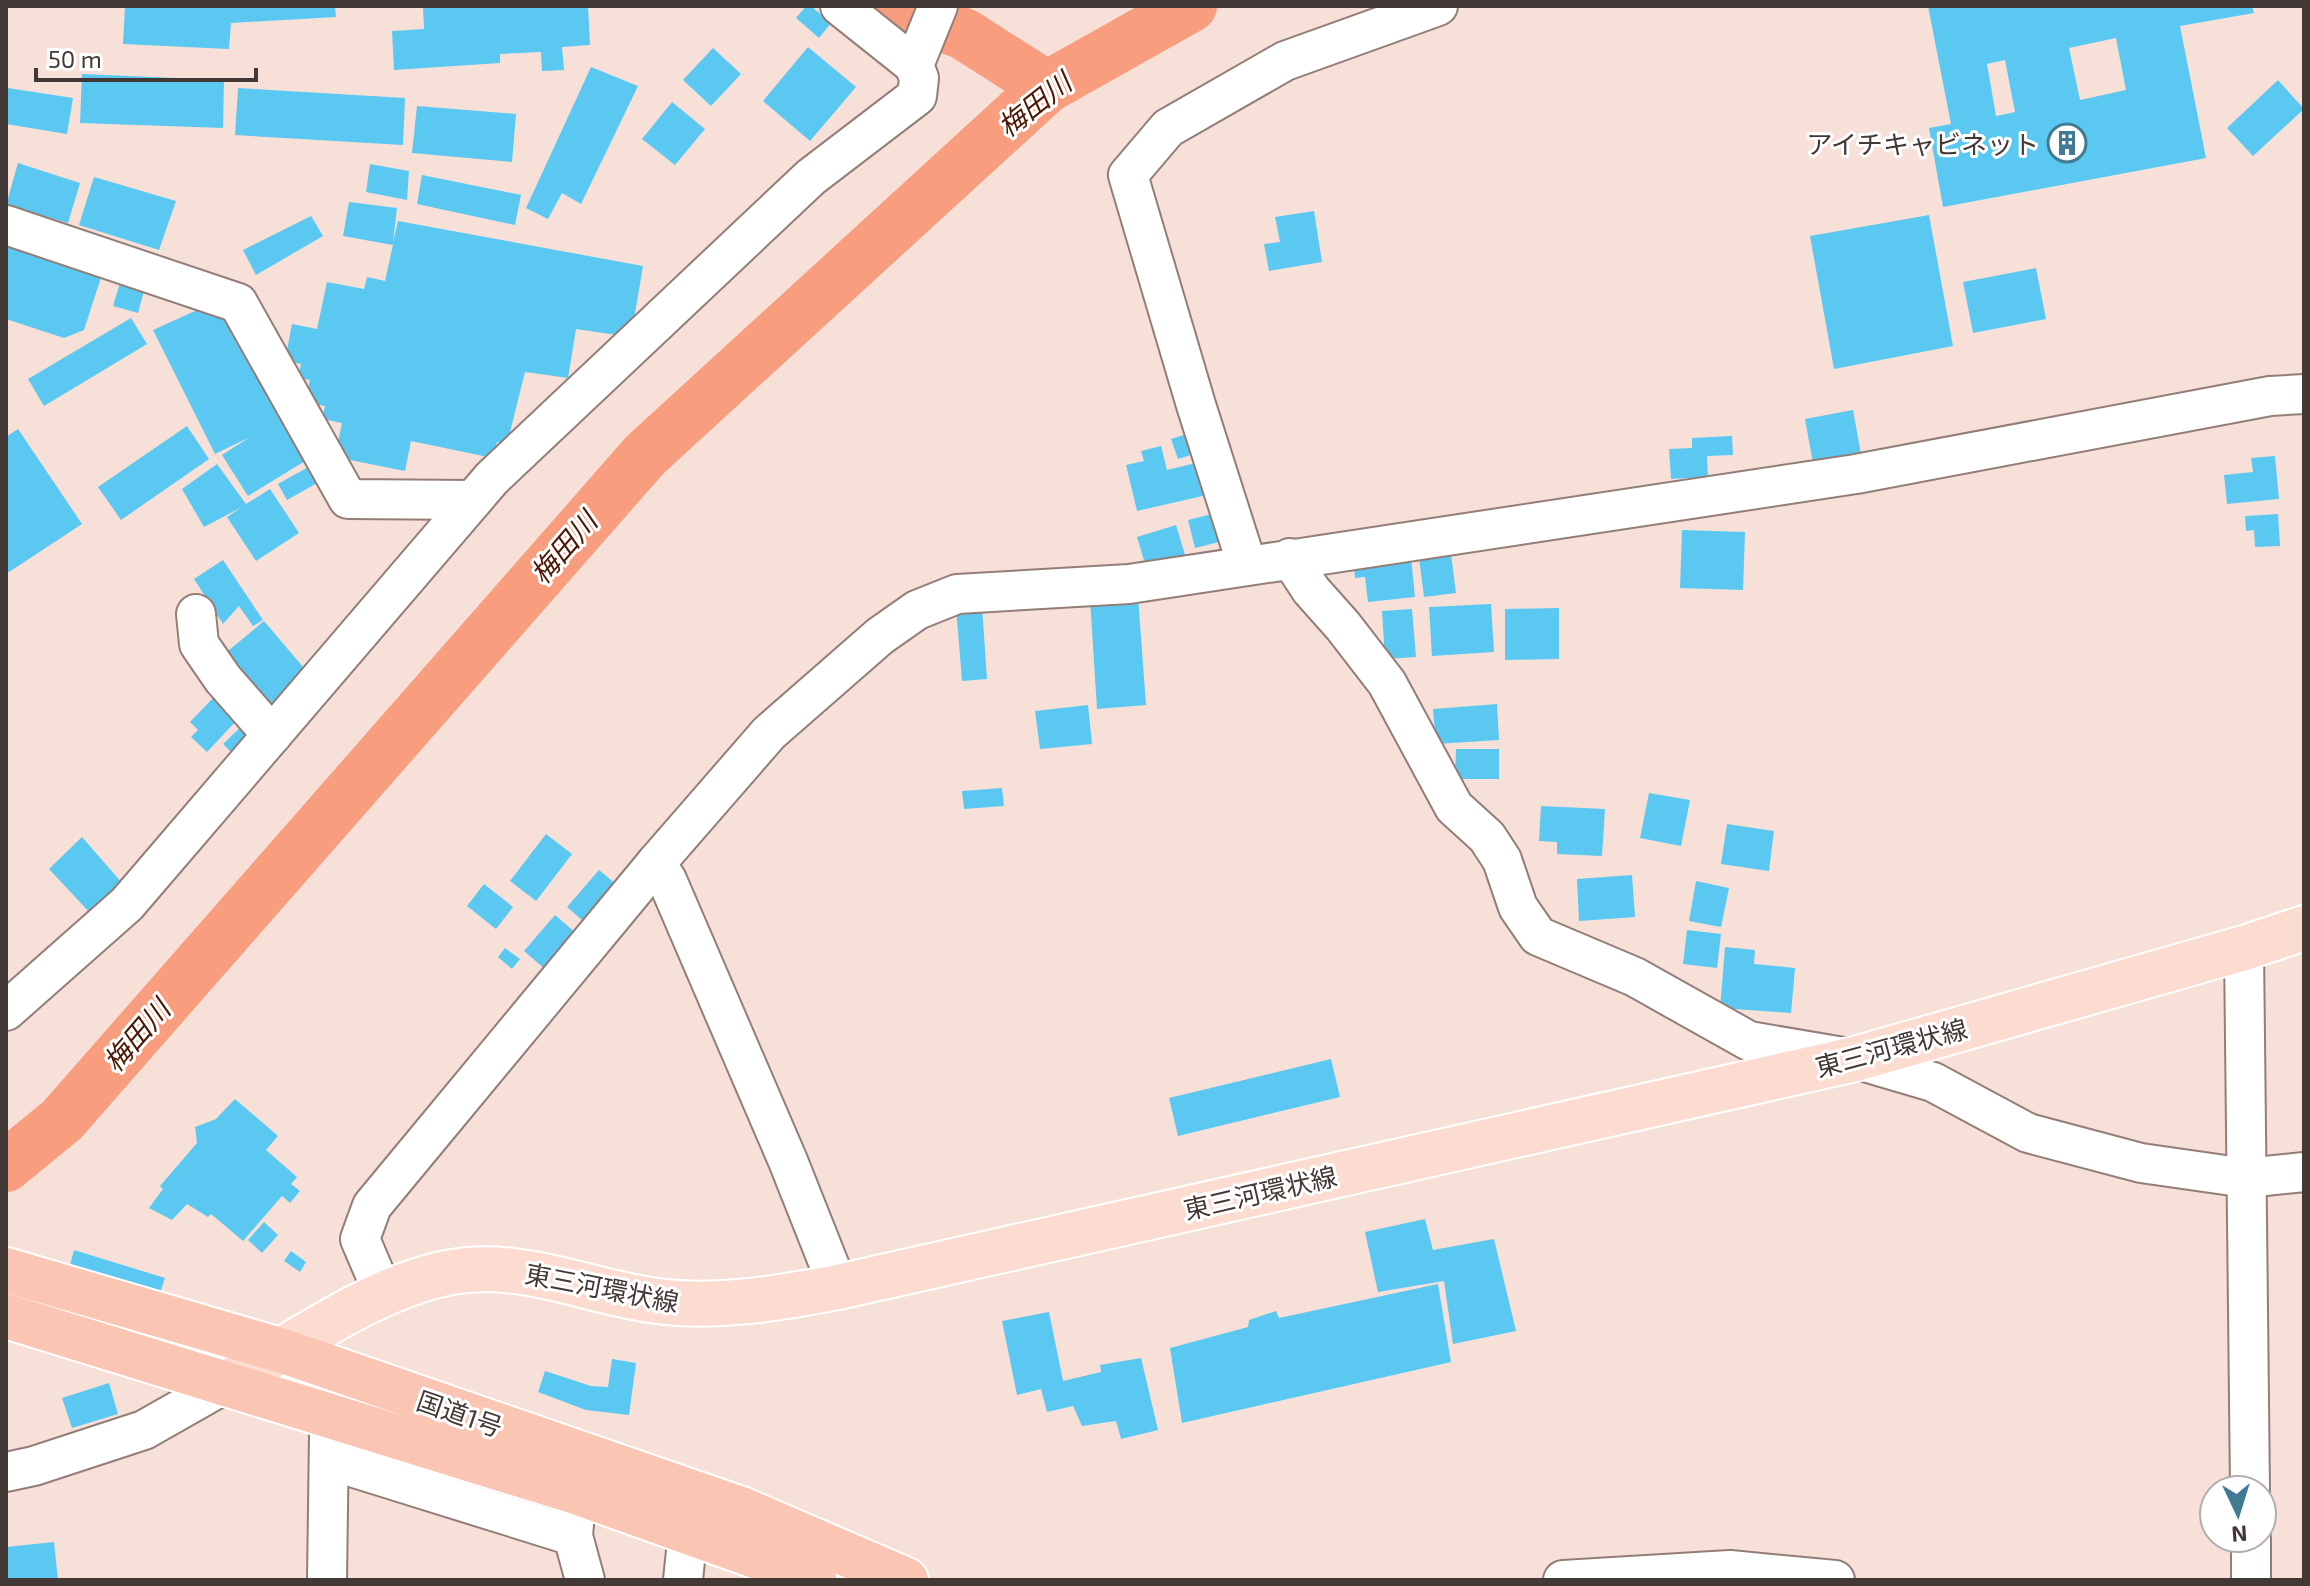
<svg xmlns="http://www.w3.org/2000/svg" width="2310" height="1586" viewBox="0 0 2310 1586" font-family="'Exo 2','Noto Sans JP',sans-serif">
	<rect width="100%" height="100%" fill="#f7e0d8"/>
	<g fill="none" stroke-linecap="round" stroke-linejoin="round">
		<g stroke="#f89e7f" stroke-width="52">
			<path d="M889,6L964,34L1047,87"/>
			<path d="M6,1166L62,1120L645,455L1047,87L1191,6"/>
		</g>
	</g>
	<g fill="#5bc8f2" fill-rule="evenodd">
		<path d="M125,6H335L336,17L231,23L229,49L123,44Z"/>
		<path d="M423,6H588L590,45L562,47L564,70L542,71L541,52L500,54V63L394,70L392,31L424,29Z"/>
		<path d="M806,6H811L831,23L819,38L796,18Z"/>
		<path d="M1928,6H2252L2254,13L2180,26L2206,158L1943,207L1929,128L1951,124ZM2116,38L2126,90L2080,100L2069,48ZM2005,60L2015,112L1996,116L1987,64Z"/>
		<path d="M808,47L856,87L810,141L763,101Z"/>
		<path d="M713,48L741,74L711,106L683,80Z"/>
		<path d="M591,67L638,86L581,204L562,193L548,219L526,208Z"/>
		<path d="M82,74L224,80L223,128L80,123Z"/>
		<path d="M2278,80L2304,109L2253,156L2227,128Z"/>
		<path d="M8,88L73,98L67,134L6,124Z"/>
		<path d="M238,88L405,98L403,145L235,135Z"/>
		<path d="M672,102L705,129L675,165L642,139Z"/>
		<path d="M417,106L516,114L512,162L412,153Z"/>
		<path d="M18,163L80,183L68,223L6,205Z"/>
		<path d="M370,164L409,171L407,200L366,192Z"/>
		<path d="M422,175L521,195L515,225L417,204Z"/>
		<path d="M94,177L176,201L159,250L79,225Z"/>
		<path d="M349,202L397,208L393,242L398,221L643,266L631,337L576,329L568,378L525,372L507,444L497,442L493,458L411,441L405,471L335,457L342,423L322,419L325,406L305,402L310,380L298,378L301,364L285,361L292,324L317,329L327,282L364,289L367,277L385,281L393,245L343,236Z"/>
		<path d="M1314,211L1322,262L1269,271L1264,244L1280,242L1275,217Z"/>
		<path d="M1929,215L1953,346L1834,369L1810,236Z"/>
		<path d="M311,216L323,236L256,275L243,250Z"/>
		<path d="M6,233L105,265L84,330L64,338L6,319Z"/>
		<path d="M2036,268L2046,319L1973,333L1963,282Z"/>
		<path d="M123,273L147,280L138,313L113,306Z"/>
		<path d="M215,302L228,310L310,458L248,496L222,455L250,437L215,454L153,330Z"/>
		<path d="M131,318L147,344L44,406L28,379Z"/>
		<path d="M1853,410L1861,454L1813,463L1805,419Z"/>
		<path d="M187,426L209,459L121,520L98,487Z"/>
		<path d="M18,429L82,524L6,574V437Z"/>
		<path d="M1190,433L1197,453L1178,459L1171,439Z"/>
		<path d="M1732,436L1733,455L1707,456L1708,477L1671,479L1669,449L1692,448V438Z"/>
		<path d="M1161,446L1167,470L1200,462L1207,495L1137,511L1126,465L1144,461L1141,451Z"/>
		<path d="M2275,456L2279,499L2227,504L2224,475L2253,472L2251,458Z"/>
		<path d="M217,464L246,504L270,489L299,533L256,561L227,517L242,507L204,527L182,489Z"/>
		<path d="M310,466L319,482L287,500L278,484Z"/>
		<path d="M1212,514L1219,542L1195,548L1188,520Z"/>
		<path d="M2278,514L2280,546L2255,547L2254,530L2246,531L2245,516Z"/>
		<path d="M1176,525L1185,555L1146,567L1137,537Z"/>
		<path d="M1682,530L1745,532L1743,590L1680,588Z"/>
		<path d="M1410,548L1415,597L1368,602L1365,577L1355,578L1353,554Z"/>
		<path d="M1451,554L1456,593L1424,597L1419,558Z"/>
		<path d="M223,560L263,620L253,626L239,606L223,624L194,579Z"/>
		<path d="M1138,596L1146,705L1097,709L1090,599Z"/>
		<path d="M1491,604L1494,652L1432,656L1429,607Z"/>
		<path d="M982,606L987,679L962,681L956,607Z"/>
		<path d="M1559,608V659L1505,660V609Z"/>
		<path d="M1412,609L1416,657L1385,659L1382,611Z"/>
		<path d="M264,621L309,674L267,709L222,656Z"/>
		<path d="M215,696L238,719L207,752L191,737L198,730L190,722Z"/>
		<path d="M1497,704L1499,740L1436,744L1433,709Z"/>
		<path d="M1088,705L1092,744L1040,749L1035,711Z"/>
		<path d="M244,724L260,741L239,760L223,744Z"/>
		<path d="M1456,749H1499V779H1455Z"/>
		<path d="M1002,788L1004,806L964,809L962,791Z"/>
		<path d="M1649,793L1690,800L1681,846L1640,838Z"/>
		<path d="M1541,806L1605,809L1602,856L1557,854V842L1539,841Z"/>
		<path d="M1727,824L1774,831L1769,871L1721,864Z"/>
		<path d="M546,834L572,854L536,901L510,881Z"/>
		<path d="M82,837L123,884L91,914L49,869Z"/>
		<path d="M599,870L622,889L589,926L567,907Z"/>
		<path d="M1632,875L1635,917L1579,921L1577,879Z"/>
		<path d="M1696,881L1729,888L1721,927L1689,921Z"/>
		<path d="M484,884L513,907L496,929L467,906Z"/>
		<path d="M555,915L583,939L552,975L524,951Z"/>
		<path d="M1687,930L1721,934L1717,968L1683,964Z"/>
		<path d="M1725,947L1755,950L1754,964L1795,968L1791,1013L1720,1008Z"/>
		<path d="M505,948L520,959L512,969L498,957Z"/>
		<path d="M1331,1059L1340,1097L1178,1136L1169,1098Z"/>
		<path d="M235,1099L278,1136L266,1150L297,1177L291,1184L300,1191L290,1203L282,1196L243,1241L211,1214L208,1217L187,1204L172,1220L149,1208L163,1189L160,1186L197,1143L195,1127L216,1119Z"/>
		<path d="M1425,1219L1433,1250L1494,1239L1516,1331L1453,1344L1444,1281L1378,1292L1365,1232Z"/>
		<path d="M264,1222L278,1235L262,1253L248,1240Z"/>
		<path d="M74,1250L165,1278L160,1293L70,1265Z"/>
		<path d="M291,1251L306,1262L300,1272L284,1261Z"/>
		<path d="M1438,1284L1451,1362L1182,1423L1170,1348L1248,1327L1249,1320L1276,1311L1279,1318Z"/>
		<path d="M1049,1312L1063,1381L1101,1372L1100,1365L1141,1358L1158,1430L1121,1439L1116,1421L1082,1426L1073,1406L1047,1412L1041,1389L1017,1395L1002,1321Z"/>
		<path d="M612,1359L636,1363L629,1415L586,1410L538,1392L545,1371L591,1386L608,1387Z"/>
		<path d="M109,1383L118,1414L72,1428L62,1398Z"/>
		<path d="M54,1542L58,1580H6V1547Z"/>
	</g>
	<g fill="none" stroke-linecap="round" stroke-linejoin="round">
		<g stroke="#937e77" stroke-width="42">
			<g id="minor">
				<path d="M840,6L914,65"/>
				<path d="M6,225L238,303L348,499L473,500"/>
				<path d="M1290,558L1311,590L1343,626L1387,683L1454,807L1487,837L1502,860L1518,907L1538,936L1635,977L1749,1041L1855,1059L1933,1082L2028,1133L2141,1163L2246,1178L2304,1172"/>
				<path d="M1247,565L1196,405L1128,175L1168,128L1285,61L1438,6"/>
				<path d="M196,614L199,644L223,679L272,735"/>
				<path d="M656,863L667,880L788,1161L838,1287"/>
				<path d="M2244,948L2250,1490"/>
				<path d="M6,1011L127,904L492,478L811,177L917,96L919,78L914,65L938,6"/>
				<path d="M383,1293L360,1239L372,1206L656,863L769,733L880,636L917,610L957,594L1129,584L1856,474L2270,396L2304,394"/>
				<path d="M329,1460L573,1536"/>
				<path d="M6,1472L34,1466L144,1430L225,1384"/>
				<path d="M575,1512L573,1536L585,1580"/>
				<path d="M2251,1538V1580"/>
				<path d="M327,1580L329,1435"/>
				<path d="M683,1580L688,1532"/>
				<path d="M1563,1580L1730,1570L1835,1580"/>
			</g>
		</g>
		<g stroke="#fff" stroke-width="48">
			<path id="major" d="M225,1384C290,1347 369,1290 442,1274C521,1257 582,1291 657,1301C719,1309 778,1298 838,1287L1855,1059L2244,948L2304,928"/>
		</g>
		<g stroke="#fff" stroke-width="48">
			<g id="highway">
				<path d="M6,1270L283,1351L741,1509L906,1580"/>
				<path d="M6,1316L576,1492L786,1567L814,1580"/>
			</g>
		</g>
		<use href="#minor" stroke="#fff" stroke-width="38"/>
		<use href="#major" stroke="#fcdcd1" stroke-width="44"/>
		<use href="#highway" stroke="#fac5b3" stroke-width="44"/>
	</g>
	<defs>
		<g id="building-ring" transform="scale(2)"><circle r="9.5" fill="#fff" stroke="#407b93" stroke-width="1.5"/><path d="M-4-6H4V6H1V3H-1V6H-4ZM-2.5-4.3h1.7v1.8h-1.7ZM.8-4.3h1.7v1.8H.8ZM-2.5-1h1.7V.8h-1.7ZM.8-1h1.7V.8H.8Z" fill="#407b93"/></g>
	</defs>
	<g fill-rule="evenodd">
		<use href="#building-ring" x="2067" y="143"/>
	</g>
	<g text-anchor="middle" dominant-baseline="central" stroke-width="6" stroke-linejoin="round" paint-order="stroke">
		<g font-size="26" fill="#423835" stroke="#fff" text-anchor="end">
			<text x="2039" y="143">アイチキャビネット</text>
		</g>
		<g font-size="26" fill="#423835" stroke="#fff">
			<text transform="translate(1891 1047) rotate(-15)">東三河環状線</text>
			<text transform="translate(1260 1192) rotate(-13)">東三河環状線</text>
			<text transform="translate(602 1287) rotate(11)">東三河環状線</text>
			<text transform="translate(460 1413) rotate(19)">国道1号</text>
		</g>
		<g font-size="28" font-style="italic" fill="#4e1703" stroke="#fff">
			<text transform="translate(1034 104) rotate(-38)">梅田川</text>
			<text transform="translate(563 547) rotate(-49)">梅田川</text>
			<text transform="translate(136 1035) rotate(-49)">梅田川</text>
		</g>
	</g>
	<rect width="2310" height="1586" fill="none" stroke="#423835" stroke-width="16"/>
	<g transform="translate(2238 1514) rotate(176)"><circle r="38" fill="#ffffff" stroke="#b3afae" stroke-width="2"/>
	<path d="M0-6L14 30L0 20L-14 30Z" fill="#407b93"/>
	<text y="-12" font-size="22" font-weight="bold" text-anchor="middle" fill="#423835">N</text>
	</g>
	<path d="M36 68v12h220v-12" fill="none" stroke="#423835" stroke-width="4"/>
	<text x="48" y="68" font-size="24" fill="#423835" stroke="#ffffff" stroke-width="6" paint-order="stroke">50 m</text>
</svg>
